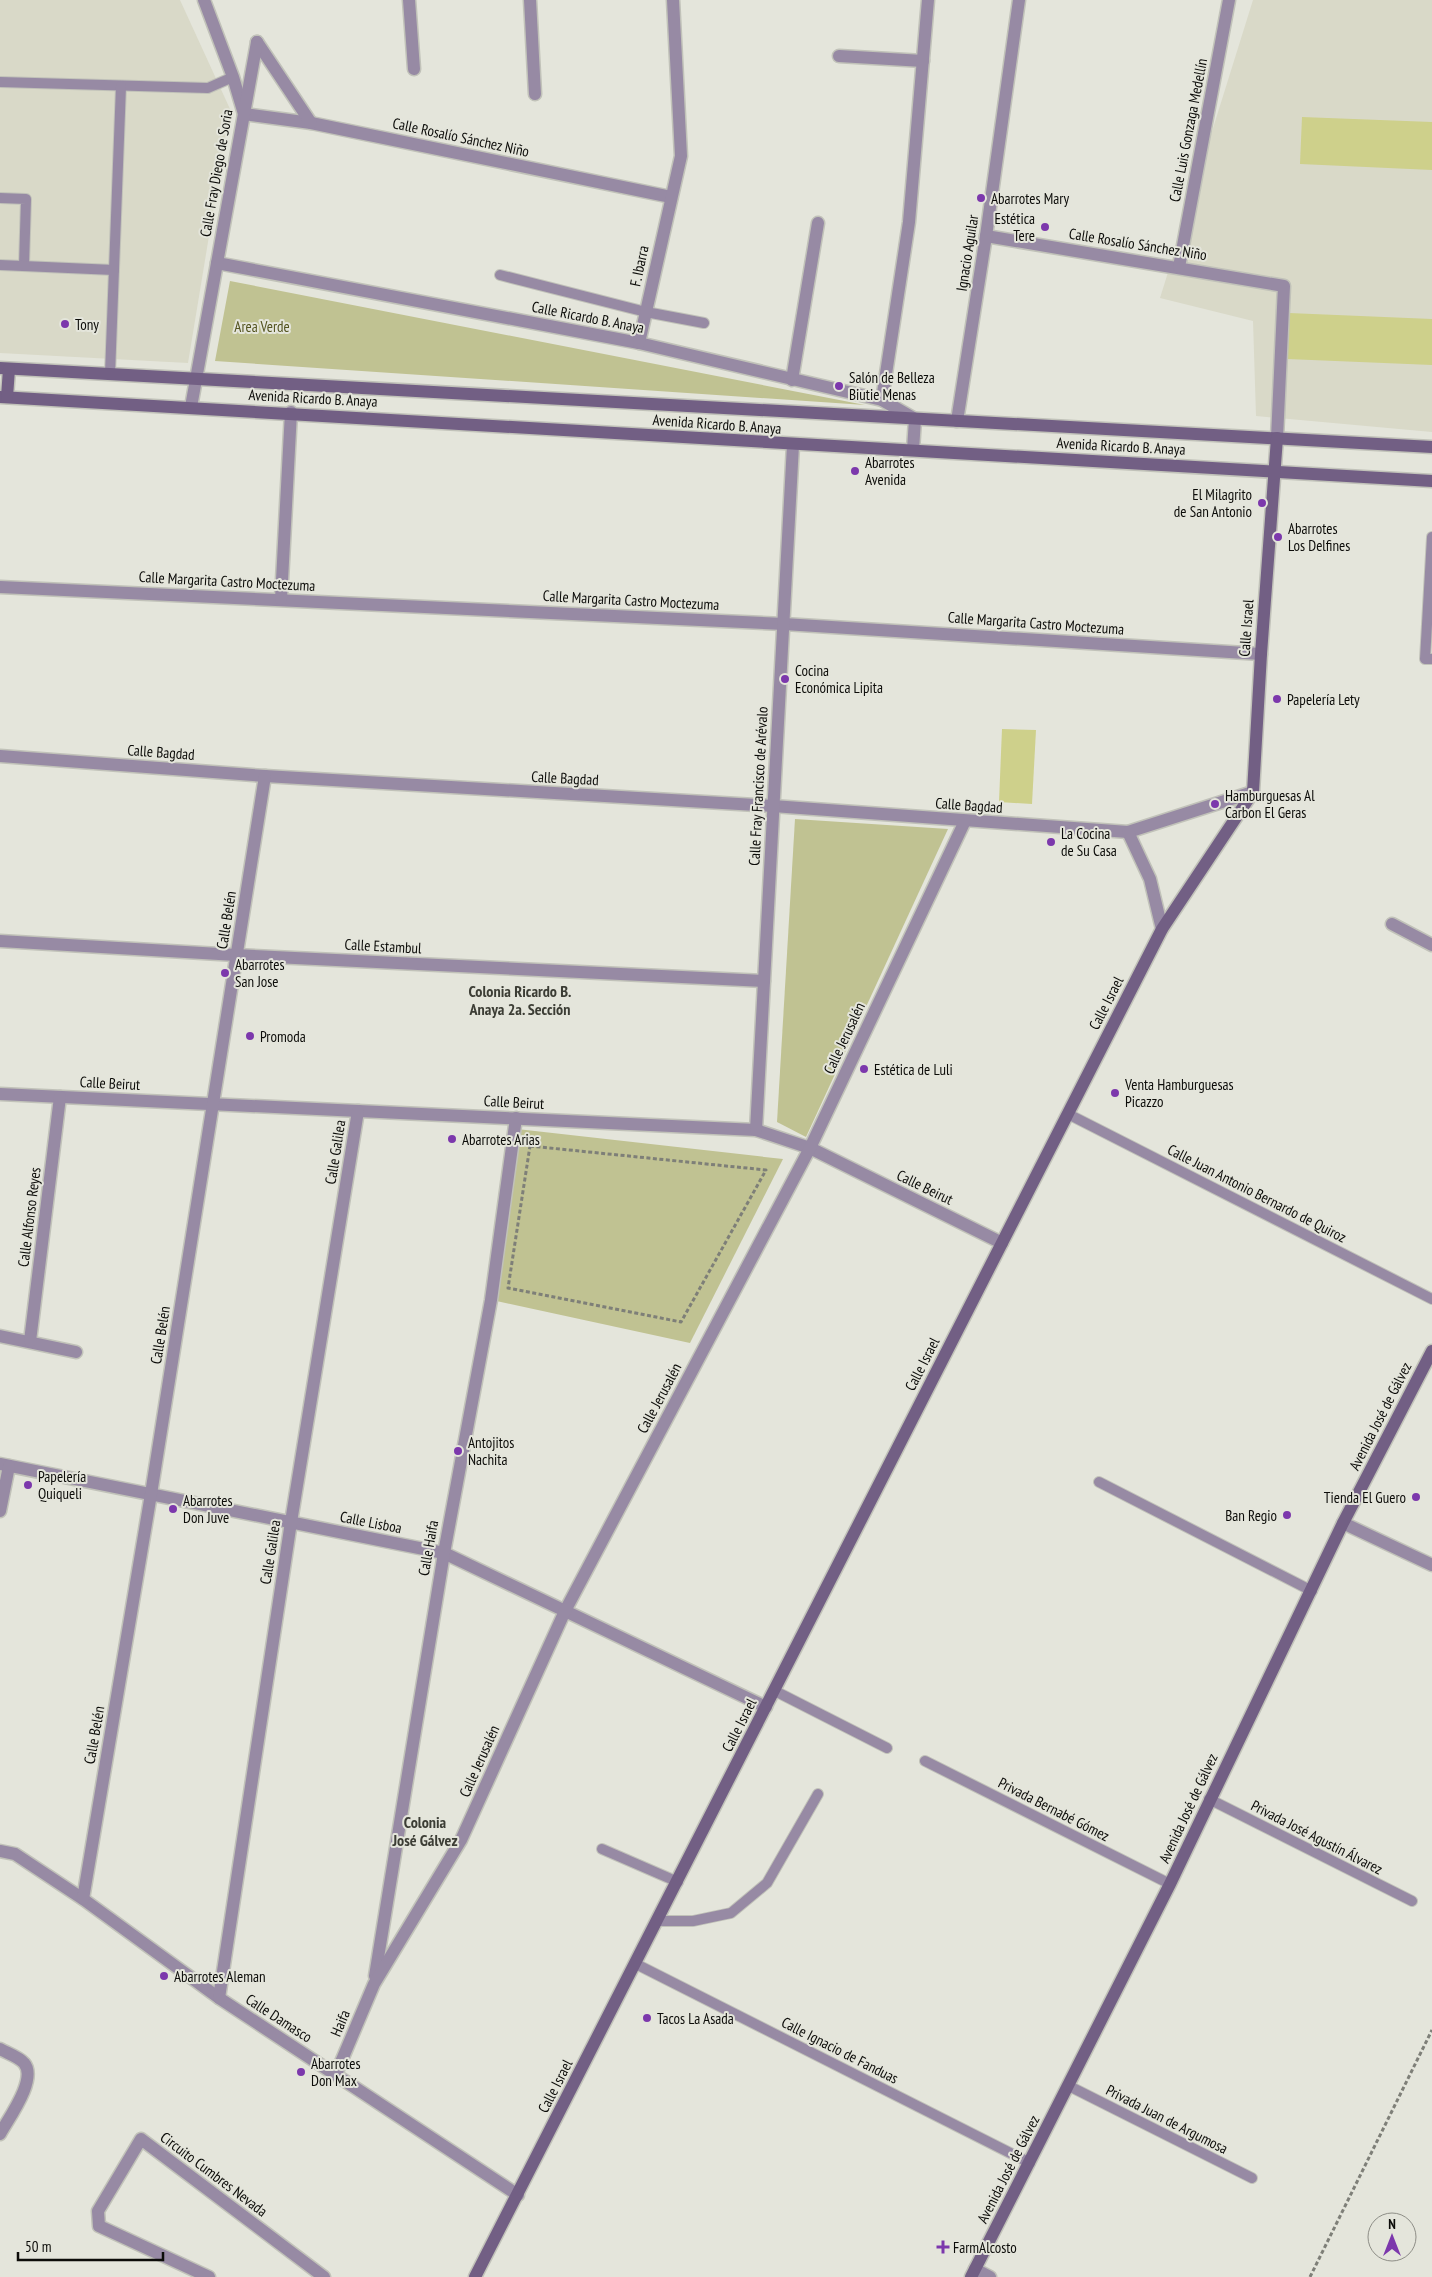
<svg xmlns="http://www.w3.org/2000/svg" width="1432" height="2277" viewBox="0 0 1432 2277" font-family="'PT Sans Narrow',sans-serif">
	<rect width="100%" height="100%" fill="#e4e5db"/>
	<g fill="#d9d9c8">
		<path d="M0,0H180L230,109L188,363L0,353Z"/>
		<path d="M1253,0H1432V432L1256,416L1253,321L1160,298Z"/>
	</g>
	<g fill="#c0c292">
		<path d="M230,281L865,405L215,361Z"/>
		<path d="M795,819L948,829L806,1137L777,1122Z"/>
		<path d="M517,1129L783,1159L690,1343L492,1300Z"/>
	</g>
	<g fill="#ced08b">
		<path d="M1302,117L1432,122V170L1300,164Z"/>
		<path d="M1289,313L1432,319V365L1287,359Z"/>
		<path d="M1002,729L1036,730L1032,804L999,802Z"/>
	</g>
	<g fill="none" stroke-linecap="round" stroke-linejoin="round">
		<g stroke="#c1c2b9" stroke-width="12">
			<g id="lane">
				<path d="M0,82L208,88L233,77"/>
				<path d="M0,198L26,199L24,266"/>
				<path d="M0,265L114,270"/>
				<path d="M500,275L646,312L704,323"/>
				<path d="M110,374L121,86"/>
				<path d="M1432,537L1425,659H1432"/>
				<path d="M1068,1114L1432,1299"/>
				<path d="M1099,1482L1312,1591"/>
				<path d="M775,1691L887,1748"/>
				<path d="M925,1761L1170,1884"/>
				<path d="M1209,1799L1412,1901"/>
				<path d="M602,1849L678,1882"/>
				<path d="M658,1921H693L731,1913L767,1883L818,1794"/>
				<path d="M636,1964L1030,2163"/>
				<path d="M1069,2086L1252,2178"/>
			</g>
		</g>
		<g stroke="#c1c2b9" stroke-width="15">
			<g id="street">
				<path d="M204,0L233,77L244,114L311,123L671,197"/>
				<path d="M409,0L414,69"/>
				<path d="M530,0L535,94"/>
				<path d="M257,42L311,123"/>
				<path d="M839,56L923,61"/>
				<path d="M986,236L1284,286L1277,438"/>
				<path d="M217,263L639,343L882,400L915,419L913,450"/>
				<path d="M1179,267L1229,0"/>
				<path d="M639,343L681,156L673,0"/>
				<path d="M792,380L818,223"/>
				<path d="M882,400L909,222L928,0"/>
				<path d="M191,407L257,42"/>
				<path d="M957,421L986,236L1019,0"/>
				<path d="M0,587L784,624L1261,654"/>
				<path d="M281,599L291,412"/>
				<path d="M0,756L265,776L773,806L1128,832L1253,792"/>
				<path d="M1128,832L1150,879L1162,929"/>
				<path d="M1392,924L1432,945"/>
				<path d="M0,941L236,955L764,981"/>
				<path d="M0,1094L756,1130L810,1148L1002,1243"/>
				<path d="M756,1130L793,445"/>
				<path d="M0,1336L76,1352"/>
				<path d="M30,1341L60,1097"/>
				<path d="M0,1464L444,1553L766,1707"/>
				<path d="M0,1511L9,1466"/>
				<path d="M1343,1523L1432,1565"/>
				<path d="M0,1851L15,1854L83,1899L219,1998L518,2195"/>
				<path d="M83,1899L151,1494L265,776"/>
				<path d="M375,1976L444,1553L491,1300L516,1118"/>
				<path d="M219,1998L291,1522L358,1111"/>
				<path d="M0,2049C7,2053 19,2057 24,2063C38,2079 8,2119 0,2134"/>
				<path d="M336,2074L374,1984L461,1840L565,1611L810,1148L965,821"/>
				<path d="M975,2269L990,2277"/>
				<path d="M209,2277L99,2226L98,2211L141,2139L324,2277"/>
			</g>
		</g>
		<g stroke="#c1c2b9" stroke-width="15">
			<g id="secondary">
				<path d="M0,368L1432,447"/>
				<path d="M0,397L1432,481"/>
				<path d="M7,397L9,369"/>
				<path d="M475,2277L1162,929L1253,792L1261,654L1277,438"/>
				<path d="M971,2277L1170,1884L1343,1523L1432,1351"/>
			</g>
		</g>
		<g stroke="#7e7f78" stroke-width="3" stroke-dasharray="4 2.5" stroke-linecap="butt">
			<path d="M530,1146L766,1170L681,1322L508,1288Z"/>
			<path d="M1310,2277L1432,2030"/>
		</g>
		<use href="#lane" stroke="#978aa4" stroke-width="10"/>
		<use href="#street" stroke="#978aa4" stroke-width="12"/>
		<use href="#secondary" stroke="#725f84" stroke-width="12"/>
	</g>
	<g fill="#7c38ac" stroke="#e4e5db" stroke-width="2">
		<circle cx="981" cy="198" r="5"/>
		<circle cx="1045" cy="227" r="5"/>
		<circle cx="65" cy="324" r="5"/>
		<circle cx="839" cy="386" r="5"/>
		<circle cx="855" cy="471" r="5"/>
		<circle cx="1262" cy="503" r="5"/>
		<circle cx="1278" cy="537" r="5"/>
		<circle cx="785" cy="679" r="5"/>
		<circle cx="1277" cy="699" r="5"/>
		<circle cx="1215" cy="804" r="5"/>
		<circle cx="1051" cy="842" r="5"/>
		<circle cx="225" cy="973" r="5"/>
		<circle cx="250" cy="1036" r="5"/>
		<circle cx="864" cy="1069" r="5"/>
		<circle cx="1115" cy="1093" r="5"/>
		<circle cx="452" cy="1139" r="5"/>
		<circle cx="458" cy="1451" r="5"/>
		<circle cx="28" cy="1485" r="5"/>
		<circle cx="1416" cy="1497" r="5"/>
		<circle cx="173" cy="1509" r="5"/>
		<circle cx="1287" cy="1515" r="5"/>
		<circle cx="164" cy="1976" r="5"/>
		<circle cx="647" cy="2018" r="5"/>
		<circle cx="301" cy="2072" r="5"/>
		<path d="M940.5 2239.5h5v5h5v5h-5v5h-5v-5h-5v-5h5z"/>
	</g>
	<g text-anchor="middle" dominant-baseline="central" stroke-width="4" stroke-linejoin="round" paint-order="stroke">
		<g font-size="15" fill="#0c0c09" stroke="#e4e5db">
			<text transform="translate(1188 130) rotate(-79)">Calle Luis Gonzaga Medellín</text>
			<text transform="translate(461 137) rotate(12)">Calle Rosalío Sánchez Niño</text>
			<text transform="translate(216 173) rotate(-80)">Calle Fray Diego de Soria</text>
			<text transform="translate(1138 244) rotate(9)">Calle Rosalío Sánchez Niño</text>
			<text transform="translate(967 253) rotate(-81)">Ignacio Aguilar</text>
			<text transform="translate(639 266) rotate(-78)">F. Ibarra</text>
			<text transform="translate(588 317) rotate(11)">Calle Ricardo B. Anaya</text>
			<text transform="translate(313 398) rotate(3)">Avenida Ricardo B. Anaya</text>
			<text transform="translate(717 424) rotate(4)">Avenida Ricardo B. Anaya</text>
			<text transform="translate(1121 446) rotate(3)">Avenida Ricardo B. Anaya</text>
			<text transform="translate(227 581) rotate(3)">Calle Margarita Castro Moctezuma</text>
			<text transform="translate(631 600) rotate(3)">Calle Margarita Castro Moctezuma</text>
			<text transform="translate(1036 623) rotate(4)">Calle Margarita Castro Moctezuma</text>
			<text transform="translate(1246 628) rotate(-86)">Calle Israel</text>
			<text transform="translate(161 752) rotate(4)">Calle Bagdad</text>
			<text transform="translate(565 778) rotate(3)">Calle Bagdad</text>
			<text transform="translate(758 786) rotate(-87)">Calle Fray Francisco de Arévalo</text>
			<text transform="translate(969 805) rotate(4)">Calle Bagdad</text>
			<text transform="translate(226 920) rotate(-81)">Calle Belén</text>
			<text transform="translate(383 946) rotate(3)">Calle Estambul</text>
			<text transform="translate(1106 1003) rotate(-63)">Calle Israel</text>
			<text transform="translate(844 1038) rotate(-65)">Calle Jerusalén</text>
			<text transform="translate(110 1083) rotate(3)">Calle Beirut</text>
			<text transform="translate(514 1102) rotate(3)">Calle Beirut</text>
			<text transform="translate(335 1152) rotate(-81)">Calle Galilea</text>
			<text transform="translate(925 1187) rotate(26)">Calle Beirut</text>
			<text transform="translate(1257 1193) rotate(27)">Calle Juan Antonio Bernardo de Quiroz</text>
			<text transform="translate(29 1217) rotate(-83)">Calle Alfonso Reyes</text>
			<text transform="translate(160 1335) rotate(-81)">Calle Belén</text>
			<text transform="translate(922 1364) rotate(-63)">Calle Israel</text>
			<text transform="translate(659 1398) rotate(-62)">Calle Jerusalén</text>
			<text transform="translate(1380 1416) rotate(-63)">Avenida José de Gálvez</text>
			<text transform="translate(371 1522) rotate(11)">Calle Lisboa</text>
			<text transform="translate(428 1548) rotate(-80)">Calle Haifa</text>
			<text transform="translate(270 1552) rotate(-81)">Calle Galilea</text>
			<text transform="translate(739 1725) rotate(-63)">Calle Israel</text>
			<text transform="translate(94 1735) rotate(-80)">Calle Belén</text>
			<text transform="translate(479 1761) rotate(-66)">Calle Jerusalén</text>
			<text transform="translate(1188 1808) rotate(-65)">Avenida José de Gálvez</text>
			<text transform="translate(1054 1809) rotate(27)">Privada Bernabé Gómez</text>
			<text transform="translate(1317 1837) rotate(27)">Privada José Agustín Álvarez</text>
			<text transform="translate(279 2018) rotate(33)">Calle Damasco</text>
			<text transform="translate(340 2023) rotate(-67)">Haifa</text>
			<text transform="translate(840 2050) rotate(27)">Calle Ignacio de Fanduas</text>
			<text transform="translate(555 2086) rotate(-63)">Calle Israel</text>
			<text transform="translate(1167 2119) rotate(27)">Privada Juan de Argumosa</text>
			<text transform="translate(1008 2169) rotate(-63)">Avenida José de Gálvez</text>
			<text transform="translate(214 2174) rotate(37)">Circuito Cumbres Nevada</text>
		</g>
		<g font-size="15" fill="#0c0c09" stroke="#e4e5db" text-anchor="start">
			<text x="991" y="198">Abarrotes Mary</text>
			<text x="1035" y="218" text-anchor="end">Estética<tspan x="1035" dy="17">Tere</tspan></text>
			<text x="75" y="324">Tony</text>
			<text x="849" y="377">Salón de Belleza<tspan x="849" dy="17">Biutie Menas</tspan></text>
			<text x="865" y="462">Abarrotes<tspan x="865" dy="17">Avenida</tspan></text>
			<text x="1252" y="494" text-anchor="end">El Milagrito<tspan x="1252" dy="17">de San Antonio</tspan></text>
			<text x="1288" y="528">Abarrotes<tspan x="1288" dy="17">Los Delfines</tspan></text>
			<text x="795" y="670">Cocina<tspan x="795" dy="17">Económica Lipita</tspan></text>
			<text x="1287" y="699">Papelería Lety</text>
			<text x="1225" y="795">Hamburguesas Al<tspan x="1225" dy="17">Carbon El Geras</tspan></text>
			<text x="1061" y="833">La Cocina<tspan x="1061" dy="17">de Su Casa</tspan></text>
			<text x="235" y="964">Abarrotes<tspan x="235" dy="17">San Jose</tspan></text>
			<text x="260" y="1036">Promoda</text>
			<text x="874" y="1069">Estética de Luli</text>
			<text x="1125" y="1084">Venta Hamburguesas<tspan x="1125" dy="17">Picazzo</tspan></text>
			<text x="462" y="1139">Abarrotes Arias</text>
			<text x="468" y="1442">Antojitos<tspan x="468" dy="17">Nachita</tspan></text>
			<text x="38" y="1476">Papelería<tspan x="38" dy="17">Quiqueli</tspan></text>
			<text x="1406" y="1497" text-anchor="end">Tienda El Guero</text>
			<text x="183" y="1500">Abarrotes<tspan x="183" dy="17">Don Juve</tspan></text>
			<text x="1277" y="1515" text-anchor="end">Ban Regio</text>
			<text x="174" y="1976">Abarrotes Aleman</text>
			<text x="657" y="2018">Tacos La Asada</text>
			<text x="311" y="2063">Abarrotes<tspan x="311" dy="17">Don Max</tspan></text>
			<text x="953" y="2247">FarmAlcosto</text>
		</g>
		<g font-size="15" fill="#535420" stroke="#e4e5db">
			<text x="262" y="326">Area Verde</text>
		</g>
		<g font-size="16" font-weight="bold" fill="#3c3d35" stroke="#e4e5db">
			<text x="520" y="991">Colonia Ricardo B.<tspan x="520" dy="18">Anaya 2a. Sección</tspan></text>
			<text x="425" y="1822">Colonia<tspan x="425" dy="18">José Gálvez</tspan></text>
		</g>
	</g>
	<g transform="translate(1392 2237)"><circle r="24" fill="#e4e5db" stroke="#8e8e87"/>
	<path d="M0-4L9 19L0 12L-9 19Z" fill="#7c38ac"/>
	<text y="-8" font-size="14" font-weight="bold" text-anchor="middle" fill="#0c0c09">N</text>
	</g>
	<path d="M18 2252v8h145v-8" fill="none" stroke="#0c0c09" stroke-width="2.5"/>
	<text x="25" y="2252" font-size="15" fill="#0c0c09" stroke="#e4e5db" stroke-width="4" paint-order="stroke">50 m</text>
</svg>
